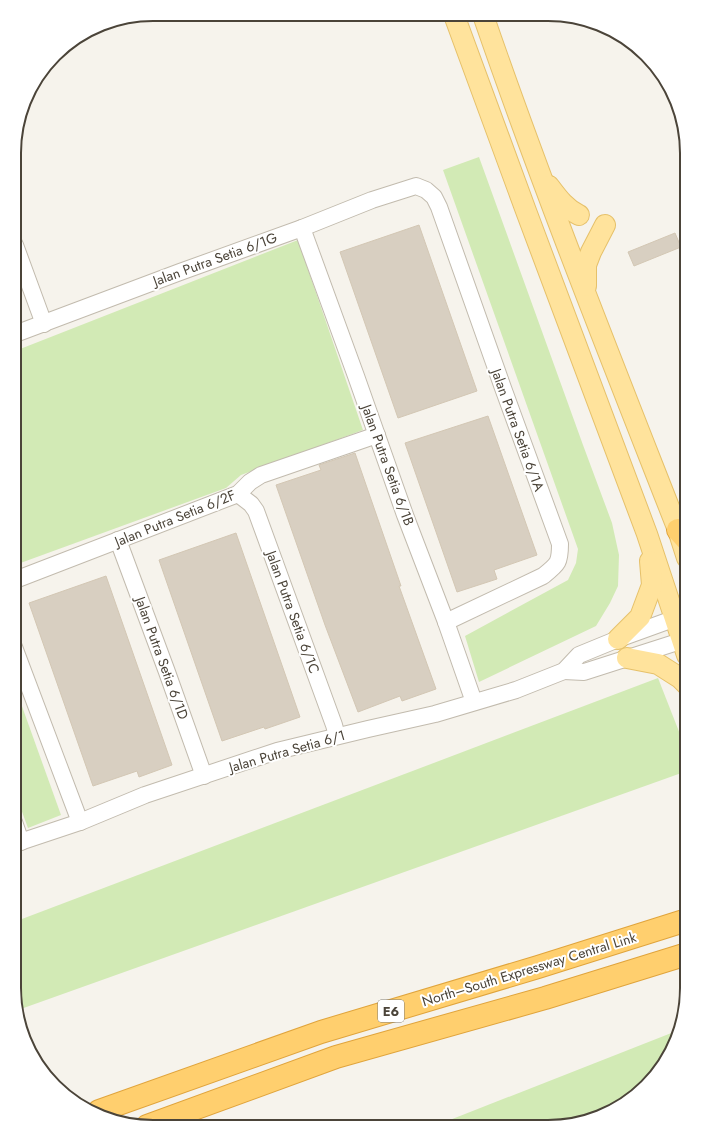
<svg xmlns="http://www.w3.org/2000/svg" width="701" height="1141" viewBox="0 0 701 1141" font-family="Jost,sans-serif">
	<rect width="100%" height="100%" fill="#f6f3ec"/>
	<g fill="#d2eab5">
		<path d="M479,157L583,445L612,523L619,555L618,586L610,603L596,626L479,682L465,636L568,580L576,563L578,549L443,170Z"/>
		<path d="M298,240L363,430L241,475L226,488L15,565V351Z"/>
		<path d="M658,678L687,752V771L18,1010L14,988V922Z"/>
		<path d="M14,684L61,815L28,828L14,790Z"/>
		<path d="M679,1030L677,1041L658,1073L601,1117L548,1127H432Z"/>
	</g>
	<g fill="#d8cfc1" stroke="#d3c7b4">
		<path d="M419,225L477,391L398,418L340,252Z"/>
		<path d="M675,233L681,247L634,266L628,252Z"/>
		<path d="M488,416L537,555L494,570L497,579L457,592L405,443Z"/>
		<path d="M355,453L401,586H399L436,689L402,701L400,696L358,712L325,625L276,485L321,470L319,465Z"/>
		<path d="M236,533L300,717L265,729L264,727L222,741L159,560Z"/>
		<path d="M106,576L172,765L139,777L137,771L93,786L29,603Z"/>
	</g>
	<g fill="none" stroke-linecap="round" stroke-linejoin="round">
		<g stroke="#c2bbae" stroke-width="18">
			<g id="minor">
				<path d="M302,228L356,376L405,515L446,622L474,702"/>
				<path d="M15,245L44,324"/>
				<path d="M15,334L180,272L302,228L372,200L416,186L426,190L434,197L439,207L503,388L560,544C560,563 558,564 543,576L446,622"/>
				<path d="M238,494L251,504L256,511L334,725L337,736"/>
				<path d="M118,540L167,672L204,776"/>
				<path d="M15,580L238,494L250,482L261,475L377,435"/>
				<path d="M14,647L80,822"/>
				<path d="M564,671L584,672L687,639"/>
				<path d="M14,822L21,842"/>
				<path d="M14,844L80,822L145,795L277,751L368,729L435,714L516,690L564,671L579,655L618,639L687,614"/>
			</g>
		</g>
		<g stroke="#e6c16a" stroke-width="22">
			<g id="major">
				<path d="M454,15L526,211L647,534L687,655"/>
				<path d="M483,15C543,189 611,359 678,530L687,558"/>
				<path d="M549,186C558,198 566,209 579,215"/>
				<path d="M586,286V265L591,252L605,225"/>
				<path d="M618,639L640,617L652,585L650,561"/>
				<path d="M627,658L658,664L680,678L687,685"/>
			</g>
		</g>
		<g stroke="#e0a43c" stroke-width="24">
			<g id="highway">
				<path d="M678,530L687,540"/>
				<path d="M99,1111L321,1032L538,967L687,920"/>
				<path d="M147,1126L336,1057L545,998L687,954"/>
			</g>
		</g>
		<use href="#minor" stroke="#fff" stroke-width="16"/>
		<use href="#major" stroke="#ffe39c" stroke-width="20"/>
		<use href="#highway" stroke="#ffcf6e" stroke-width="22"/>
	</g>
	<g text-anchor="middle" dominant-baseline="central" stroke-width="4" stroke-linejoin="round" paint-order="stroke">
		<rect fill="#fff" stroke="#817c74" stroke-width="1" x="378" y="1000" width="26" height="22" rx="3"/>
		<g font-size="13" font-weight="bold" fill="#4b4439">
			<text x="391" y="1011">E6</text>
		</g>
		<g font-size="14" fill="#4b4439" stroke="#fff">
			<text transform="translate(215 259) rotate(-20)">Jalan Putra Setia 6/1G</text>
			<text transform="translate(518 430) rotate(70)">Jalan Putra Setia 6/1A</text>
			<text transform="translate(388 465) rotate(70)">Jalan Putra Setia 6/1B</text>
			<text transform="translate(175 518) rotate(-22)">Jalan Putra Setia 6/2F</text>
			<text transform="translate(293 612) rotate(70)">Jalan Putra Setia 6/1C</text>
			<text transform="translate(162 658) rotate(70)">Jalan Putra Setia 6/1D</text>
			<text transform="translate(287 751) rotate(-16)">Jalan Putra Setia 6/1</text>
			<text transform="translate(529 969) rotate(-17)">North–South Expressway Central Link</text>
		</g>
	</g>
	<path d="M0 0H701V1141H0ZM153 21H548A132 132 0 0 1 680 153V988A132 132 0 0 1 548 1120H153A132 132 0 0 1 21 988V153A132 132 0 0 1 153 21Z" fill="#fff" fill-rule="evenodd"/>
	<path fill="none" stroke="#4b4439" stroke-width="2" d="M153 21H548A132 132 0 0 1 680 153V988A132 132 0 0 1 548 1120H153A132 132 0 0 1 21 988V153A132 132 0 0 1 153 21Z"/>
</svg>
